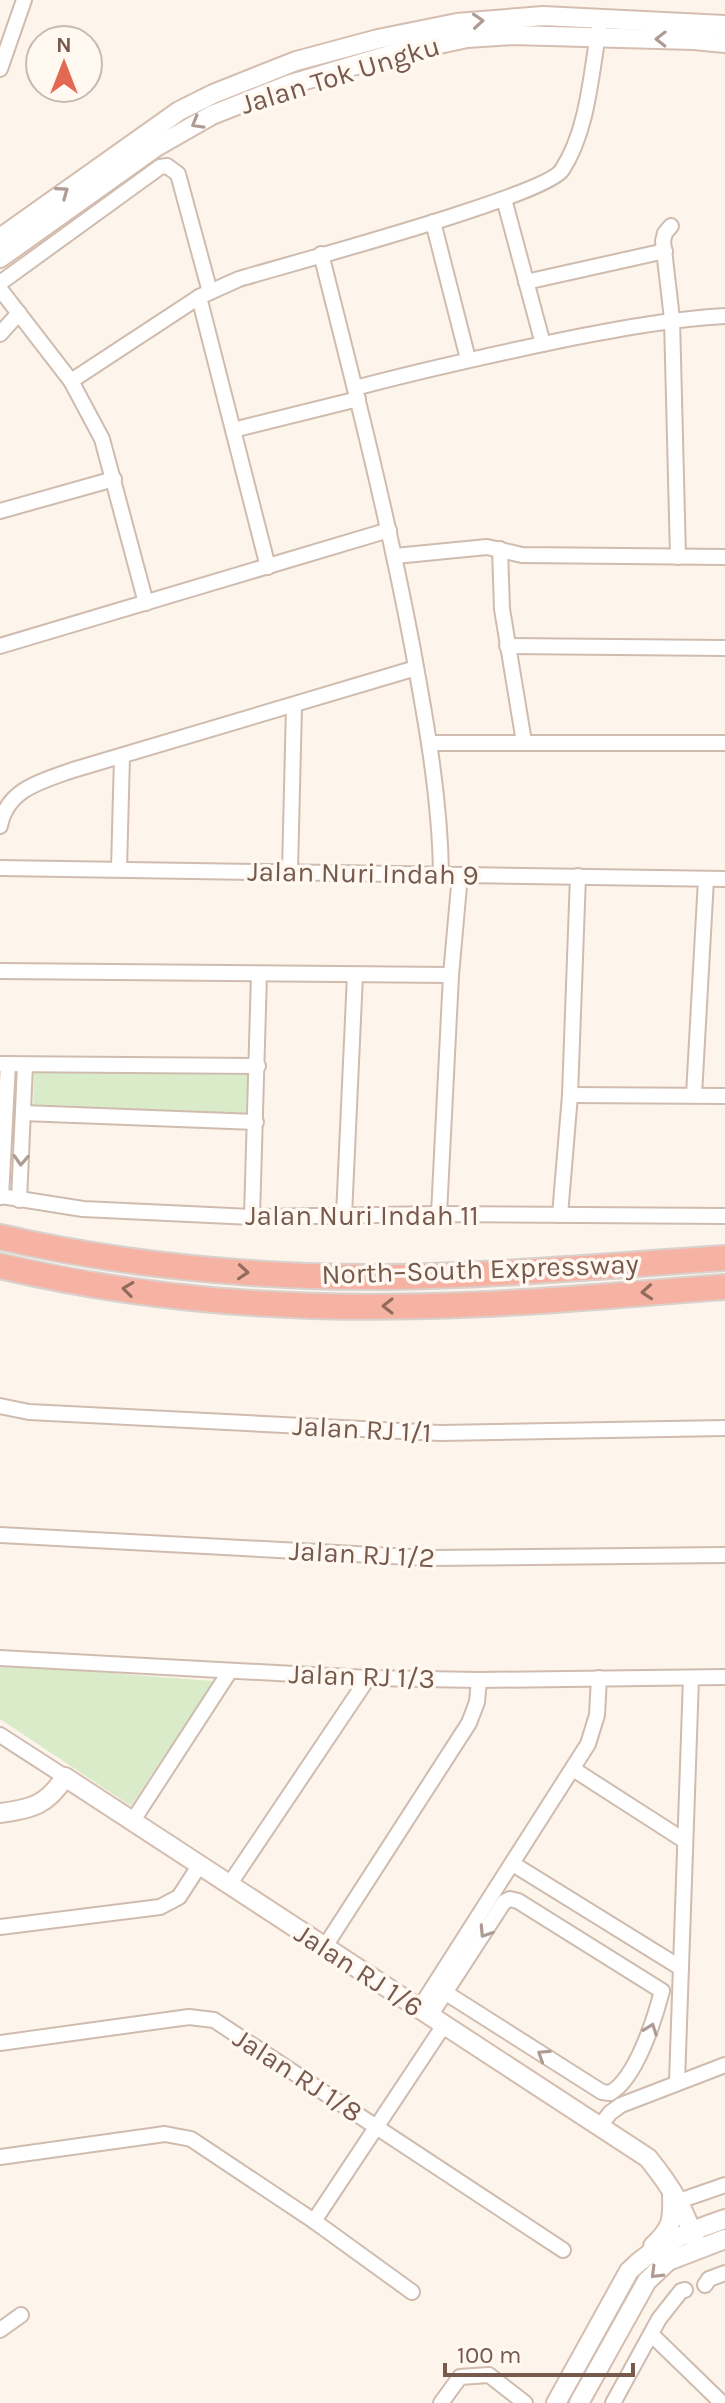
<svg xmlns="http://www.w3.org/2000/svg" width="725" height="2403" viewBox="0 0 725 2403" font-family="Karla,sans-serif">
	<rect width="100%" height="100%" fill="#fdf5eb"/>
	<g fill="#d9ebc9">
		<path d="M34,1071L248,1075L247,1115L33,1110Z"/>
		<path d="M0,1665L214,1681L131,1806L0,1719Z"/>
	</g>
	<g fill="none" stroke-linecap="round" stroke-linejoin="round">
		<g stroke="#cfbcaf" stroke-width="18">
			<g id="street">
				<path d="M0,69L24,0"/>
				<path d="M504,199L543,344"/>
				<path d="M433,222L468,359"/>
				<path d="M671,226L665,233L663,241L672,319L678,557"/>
				<path d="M321,254C354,384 387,513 412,645C426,721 440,797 441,874"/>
				<path d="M526,282L665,251"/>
				<path d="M0,283L160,167L167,166L178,174L210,292"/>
				<path d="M0,289L71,381L102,439L146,603"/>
				<path d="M199,297L268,567"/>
				<path d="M0,334L19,313"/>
				<path d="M71,381L199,297L239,279C285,265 545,196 562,170C588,130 591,74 599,28"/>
				<path d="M355,388C427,369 499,353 572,338C623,328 673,319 725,316"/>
				<path d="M233,430L358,399"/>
				<path d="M0,511L114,479"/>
				<path d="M500,549L502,609L524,742"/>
				<path d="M395,556L487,547L522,555L725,557"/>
				<path d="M0,646L389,530"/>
				<path d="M507,646L725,648"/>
				<path d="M429,743H725"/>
				<path d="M0,826C7,789 42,781 73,770L416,668"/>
				<path d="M0,868L725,879"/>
				<path d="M119,869L122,756"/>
				<path d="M290,871L294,706"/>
				<path d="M0,971L451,975"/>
				<path d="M0,1064L258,1066"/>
				<path d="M570,1095L725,1096"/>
				<path d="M694,1095L706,879"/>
				<path d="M23,1113L256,1122"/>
				<path d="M0,1196L83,1209L252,1217L439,1214L725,1216"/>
				<path d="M1,1197L8,1064"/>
				<path d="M19,1200L25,1065"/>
				<path d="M439,1214L451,975L460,875"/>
				<path d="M560,1215L570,1095L578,876"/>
				<path d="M344,1216L355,975"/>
				<path d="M252,1217L259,974"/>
				<path d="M0,1406L29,1412L440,1433L725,1428"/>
				<path d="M0,1535L429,1558L725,1555"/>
				<path d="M0,1658L368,1678L479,1680L725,1677"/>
				<path d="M0,1735L65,1777"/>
				<path d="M573,1769L685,1841"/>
				<path d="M132,1822L230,1671"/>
				<path d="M513,1864L681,1968"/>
				<path d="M229,1885L368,1678"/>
				<path d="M0,1927L160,1907L179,1897L199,1866"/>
				<path d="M324,1948L469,1723L477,1702L479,1680"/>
				<path d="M446,1993L602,2092L610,2093"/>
				<path d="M419,2009L588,1744L597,1715L599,1678"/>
				<path d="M430,2016L504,1902L510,1899L518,1901L662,1991C655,2018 636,2079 610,2093"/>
				<path d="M0,2043L189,2017L214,2020L563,2250"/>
				<path d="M677,2082L691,1678"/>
				<path d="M600,2126L610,2113L621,2105L725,2065"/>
				<path d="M0,2157L165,2134L191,2139L314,2221L412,2292"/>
				<path d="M679,2201L725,2185"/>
				<path d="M314,2221L444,2025"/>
				<path d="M705,2285L709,2279L725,2273"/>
				<path d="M0,2330L21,2315"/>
				<path d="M652,2335L722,2403"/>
				<path d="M441,2403L460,2377L489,2375L525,2403"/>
				<path d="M613,2403L659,2319L681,2291L685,2290"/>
			</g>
		</g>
		<g stroke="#d5beb0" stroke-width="22">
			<g id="secondary">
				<path d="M0,238L179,111L213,94L296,61L378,39L457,23L543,16L725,25"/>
				<path d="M0,258L156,147L212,115L288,85L393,54L467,38L512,35L694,40L725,43"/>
				<path d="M0,1813C32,1809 47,1805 65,1777L648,2158C673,2189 685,2210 698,2249"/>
				<path d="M653,2246C672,2228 673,2221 672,2195"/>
				<path d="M556,2403L629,2271C656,2244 690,2231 725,2219"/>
				<path d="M579,2403L647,2281L668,2261L725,2239"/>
			</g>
		</g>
		<g stroke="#d9d1cd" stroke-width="28">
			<g id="highway">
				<path d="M0,1237C100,1260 204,1272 307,1276C446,1281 586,1267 725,1258"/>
				<path d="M0,1266C139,1299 286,1310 428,1306C527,1304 626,1294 725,1287"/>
			</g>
		</g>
		<use href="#street" stroke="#fff" stroke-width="14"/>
		<use href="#secondary" stroke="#fff" stroke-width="18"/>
		<use href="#highway" stroke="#f6b3a3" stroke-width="24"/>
	</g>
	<defs><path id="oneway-chevron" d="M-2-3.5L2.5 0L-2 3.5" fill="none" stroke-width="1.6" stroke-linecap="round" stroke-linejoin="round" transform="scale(2)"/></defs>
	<g stroke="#ae9c94">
		<use href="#oneway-chevron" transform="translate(478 21) rotate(-4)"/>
		<use href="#oneway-chevron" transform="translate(661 39) rotate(-179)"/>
		<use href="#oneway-chevron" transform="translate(197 123) rotate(150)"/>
		<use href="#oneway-chevron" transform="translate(63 192) rotate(-36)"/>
		<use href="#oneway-chevron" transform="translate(21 1160) rotate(93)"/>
		<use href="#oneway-chevron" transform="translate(485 1932) rotate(123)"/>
		<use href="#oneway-chevron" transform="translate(651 2029) rotate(-70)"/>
		<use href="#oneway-chevron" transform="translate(543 2055) rotate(-147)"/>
		<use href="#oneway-chevron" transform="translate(656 2273) rotate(135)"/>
	</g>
	<g stroke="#916c5e">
		<use href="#oneway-chevron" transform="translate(243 1272) rotate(4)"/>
		<use href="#oneway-chevron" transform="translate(128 1289) rotate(-173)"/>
		<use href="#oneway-chevron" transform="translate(647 1292) rotate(176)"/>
		<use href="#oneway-chevron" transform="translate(388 1306) rotate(-180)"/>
	</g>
	<g text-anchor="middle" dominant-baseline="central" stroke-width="7" stroke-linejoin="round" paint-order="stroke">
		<g font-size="28" fill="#785a4d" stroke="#fff9f2">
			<text transform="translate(340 75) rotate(-17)">Jalan Tok Ungku</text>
			<text transform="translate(363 873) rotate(1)">Jalan Nuri Indah 9</text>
			<text x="362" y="1215">Jalan Nuri Indah 11</text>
			<text transform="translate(480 1269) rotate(-2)">North–South Expressway</text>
			<text transform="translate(362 1429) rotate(3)">Jalan RJ 1/1</text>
			<text transform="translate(362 1554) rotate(3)">Jalan RJ 1/2</text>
			<text transform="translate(362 1676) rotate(2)">Jalan RJ 1/3</text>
			<text transform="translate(359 1970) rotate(33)">Jalan RJ 1/6</text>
			<text transform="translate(298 2075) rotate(33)">Jalan RJ 1/8</text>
		</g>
	</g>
	<g transform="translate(64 64)"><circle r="38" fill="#fff9f2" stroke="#c9b9b0" stroke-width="2"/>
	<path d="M0-6L14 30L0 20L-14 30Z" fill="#e46952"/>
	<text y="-12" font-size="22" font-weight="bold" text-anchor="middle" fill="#785a4d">N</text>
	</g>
	<path d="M445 2363v12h188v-12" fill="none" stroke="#785a4d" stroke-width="4"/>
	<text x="457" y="2363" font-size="24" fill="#785a4d" stroke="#fff9f2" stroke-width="6" paint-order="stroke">100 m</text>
</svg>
